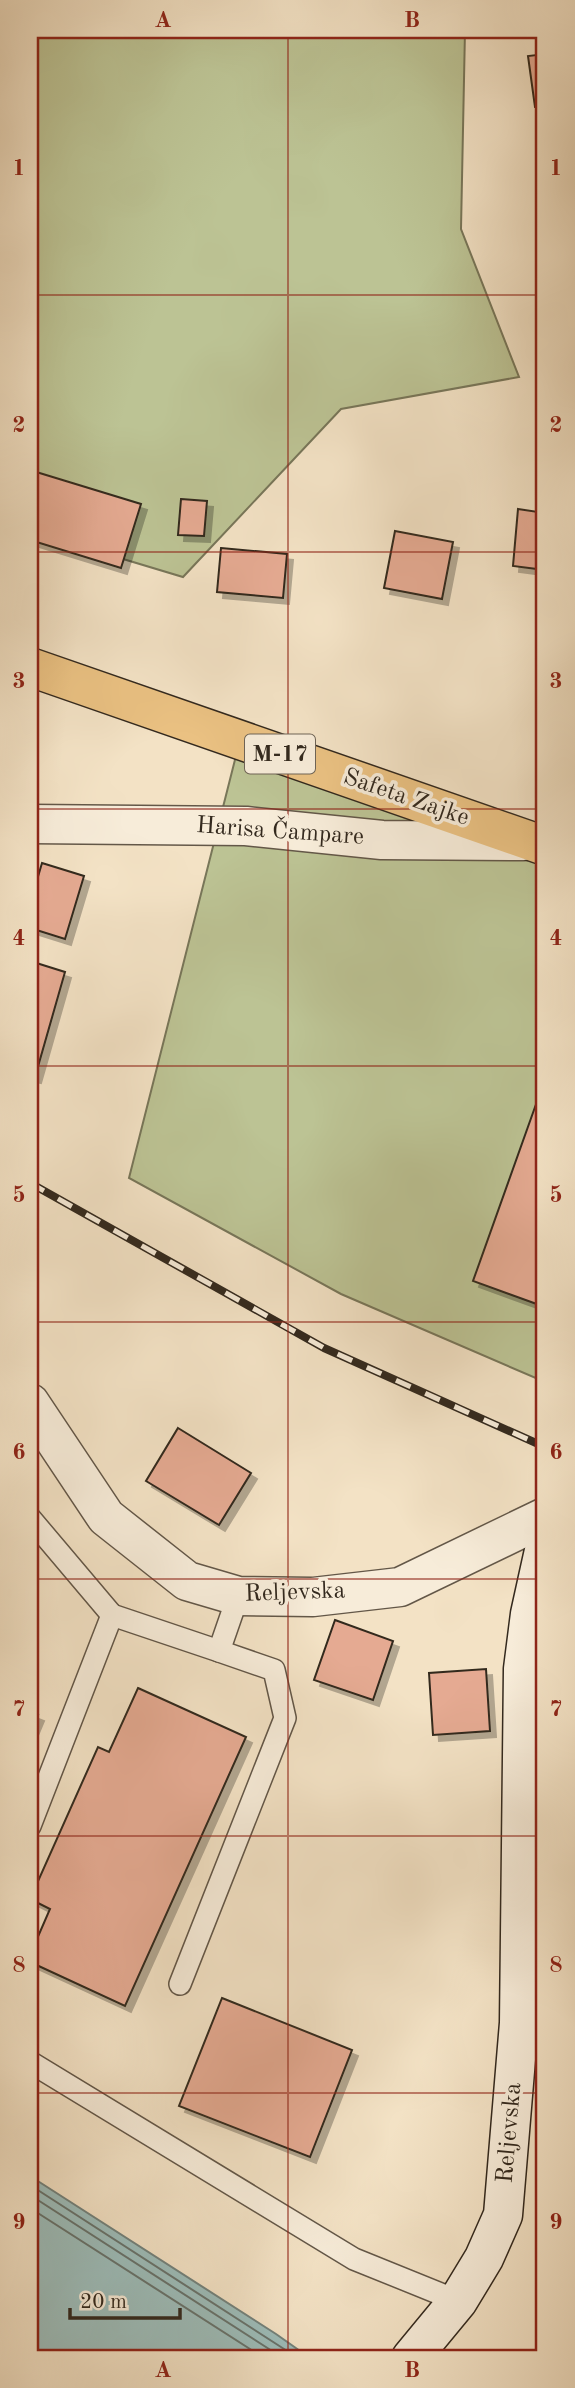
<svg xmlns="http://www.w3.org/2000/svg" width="575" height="2388" viewBox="0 0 575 2388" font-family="'Old Standard TT',serif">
	<defs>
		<filter id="shadow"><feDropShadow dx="6" dy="6" stdDeviation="0" flood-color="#0004"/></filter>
	</defs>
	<rect width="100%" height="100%" fill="#f3e2c5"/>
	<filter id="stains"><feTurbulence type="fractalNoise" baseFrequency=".00286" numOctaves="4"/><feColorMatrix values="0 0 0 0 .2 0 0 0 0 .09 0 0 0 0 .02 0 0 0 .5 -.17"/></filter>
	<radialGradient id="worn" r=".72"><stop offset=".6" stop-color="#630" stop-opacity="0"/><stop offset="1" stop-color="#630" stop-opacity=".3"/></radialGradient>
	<g fill="#bcc394" stroke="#787659" stroke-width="2">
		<path d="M30,30H465L461,229L519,377L341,409L183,577L30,531Z"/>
		<path d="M240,740L545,846V1382L341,1294L129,1178Z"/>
	</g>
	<path fill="#9dbdba" stroke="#73827c" stroke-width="2" d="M30,2176L276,2334L310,2358H48L30,2344Z"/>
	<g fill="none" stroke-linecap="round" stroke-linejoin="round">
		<g stroke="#68736c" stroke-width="2">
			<path d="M30,2185L298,2358"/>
			<path d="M30,2195L283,2358"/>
			<path d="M30,2208L264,2358"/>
		</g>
	</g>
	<g fill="#e5aa92" stroke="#33291e" stroke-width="2" filter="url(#shadow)">
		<path d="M545,54V106L535,107L528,56Z"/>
		<path d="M33,471L141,504L121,568L30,540V481Z"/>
		<path d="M181,499L207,501L204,536L178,535Z"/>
		<path d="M518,509L545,513V570L513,566Z"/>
		<path d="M395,531L453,542L442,599L384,588Z"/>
		<path d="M221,548L287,554L283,598L217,592Z"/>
		<path d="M42,863L84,876L65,939L30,928V904Z"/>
		<path d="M30,961L65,972L35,1077L30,1076Z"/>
		<path d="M545,1079V1307L473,1281Z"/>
		<path d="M178,1428L251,1473L219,1525L146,1481Z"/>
		<path d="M335,1620L393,1641L373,1700L314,1680Z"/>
		<path d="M486,1669L490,1731L433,1735L429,1673Z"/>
		<path d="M138,1688L246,1737L125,2006L30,1962V1955L50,1909L30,1899L98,1747L109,1752Z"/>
		<path d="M30,1712L38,1715L30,1734Z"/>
		<path d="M222,1998L352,2050L310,2157L179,2106Z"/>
	</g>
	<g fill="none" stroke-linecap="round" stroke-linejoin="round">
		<g stroke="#635748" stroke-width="24">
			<g id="lane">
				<path d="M30,1518L112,1615"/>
				<path d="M30,1826L112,1615L219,1651L238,1596"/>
				<path d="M180,1984L285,1718L274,1670L219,1651"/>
				<path d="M30,2062L354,2259L458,2301"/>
			</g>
		</g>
		<g stroke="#635748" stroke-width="41">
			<g id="street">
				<path d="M30,824L246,826L382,840L524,841"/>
				<path d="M30,1403L106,1517L187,1581L238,1596L313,1597L400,1587L545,1517"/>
			</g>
		</g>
		<g stroke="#33291e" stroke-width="41">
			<path id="secondary" d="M411,2358L458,2301L484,2258L503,2215L519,2023L523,1669L530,1614L545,1546"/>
		</g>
		<g stroke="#33291e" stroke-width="41">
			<path id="primary" d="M30,667L545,846"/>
		</g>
		<use href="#lane" stroke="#f7ecd9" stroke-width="21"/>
		<use href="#street" stroke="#f7ecd9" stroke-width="38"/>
		<use href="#secondary" stroke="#f7ecd9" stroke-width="38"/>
		<use href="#primary" stroke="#eac182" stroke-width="38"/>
		<g stroke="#33291e" stroke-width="8">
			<path id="rail" d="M30,1183L324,1348L545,1447"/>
		</g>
		<use href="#rail" stroke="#f7ecd9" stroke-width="5" stroke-dasharray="16" stroke-linecap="butt"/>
	</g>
	<path fill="none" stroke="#8f2418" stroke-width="2" stroke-opacity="0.55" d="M288,30V2358M30,295H545M30,552H545M30,809H545M30,1066H545M30,1322H545M30,1579H545M30,1836H545M30,2093H545"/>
	<g text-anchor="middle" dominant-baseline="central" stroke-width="7" stroke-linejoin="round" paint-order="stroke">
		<rect fill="#f7ecd9" stroke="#6e6456" stroke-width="2" x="245" y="734.5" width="70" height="39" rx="5"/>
		<g font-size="23" font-weight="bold" fill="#33291e">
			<text x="280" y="754">M-17</text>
		</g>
		<g font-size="24" fill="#33291e" stroke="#f7ecd9">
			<text transform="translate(406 798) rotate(19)">Safeta Zajke</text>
			<text transform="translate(280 832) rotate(4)">Harisa Čampare</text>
			<text transform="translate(295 1593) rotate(-2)">Reljevska</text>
			<text transform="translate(510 2133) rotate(-85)">Reljevska</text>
		</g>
	</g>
	<rect width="575" height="2388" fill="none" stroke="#f3e2c5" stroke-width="77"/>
	<path d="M70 2308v10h110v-10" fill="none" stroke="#33291e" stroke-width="3.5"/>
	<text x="80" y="2308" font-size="21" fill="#33291e" stroke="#f7ecd9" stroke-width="5" paint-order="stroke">20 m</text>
	<rect x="38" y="38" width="498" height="2312" fill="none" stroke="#8f2418" stroke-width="2.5"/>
	<g font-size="23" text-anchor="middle" font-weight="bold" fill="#8f2418">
		<text x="163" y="27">A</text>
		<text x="412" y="27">B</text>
		<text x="19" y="175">1</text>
		<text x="556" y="175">1</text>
		<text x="19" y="432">2</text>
		<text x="556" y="432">2</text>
		<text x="19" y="688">3</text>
		<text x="556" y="688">3</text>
		<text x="19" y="945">4</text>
		<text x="556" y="945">4</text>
		<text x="19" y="1202">5</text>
		<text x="556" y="1202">5</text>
		<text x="19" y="1459">6</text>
		<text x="556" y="1459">6</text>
		<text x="19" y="1716">7</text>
		<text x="556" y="1716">7</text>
		<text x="19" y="1972">8</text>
		<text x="556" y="1972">8</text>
		<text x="19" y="2229">9</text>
		<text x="556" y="2229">9</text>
		<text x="163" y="2377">A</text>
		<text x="412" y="2377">B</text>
	</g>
	<rect width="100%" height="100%" filter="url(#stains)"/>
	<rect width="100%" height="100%" fill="url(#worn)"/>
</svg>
